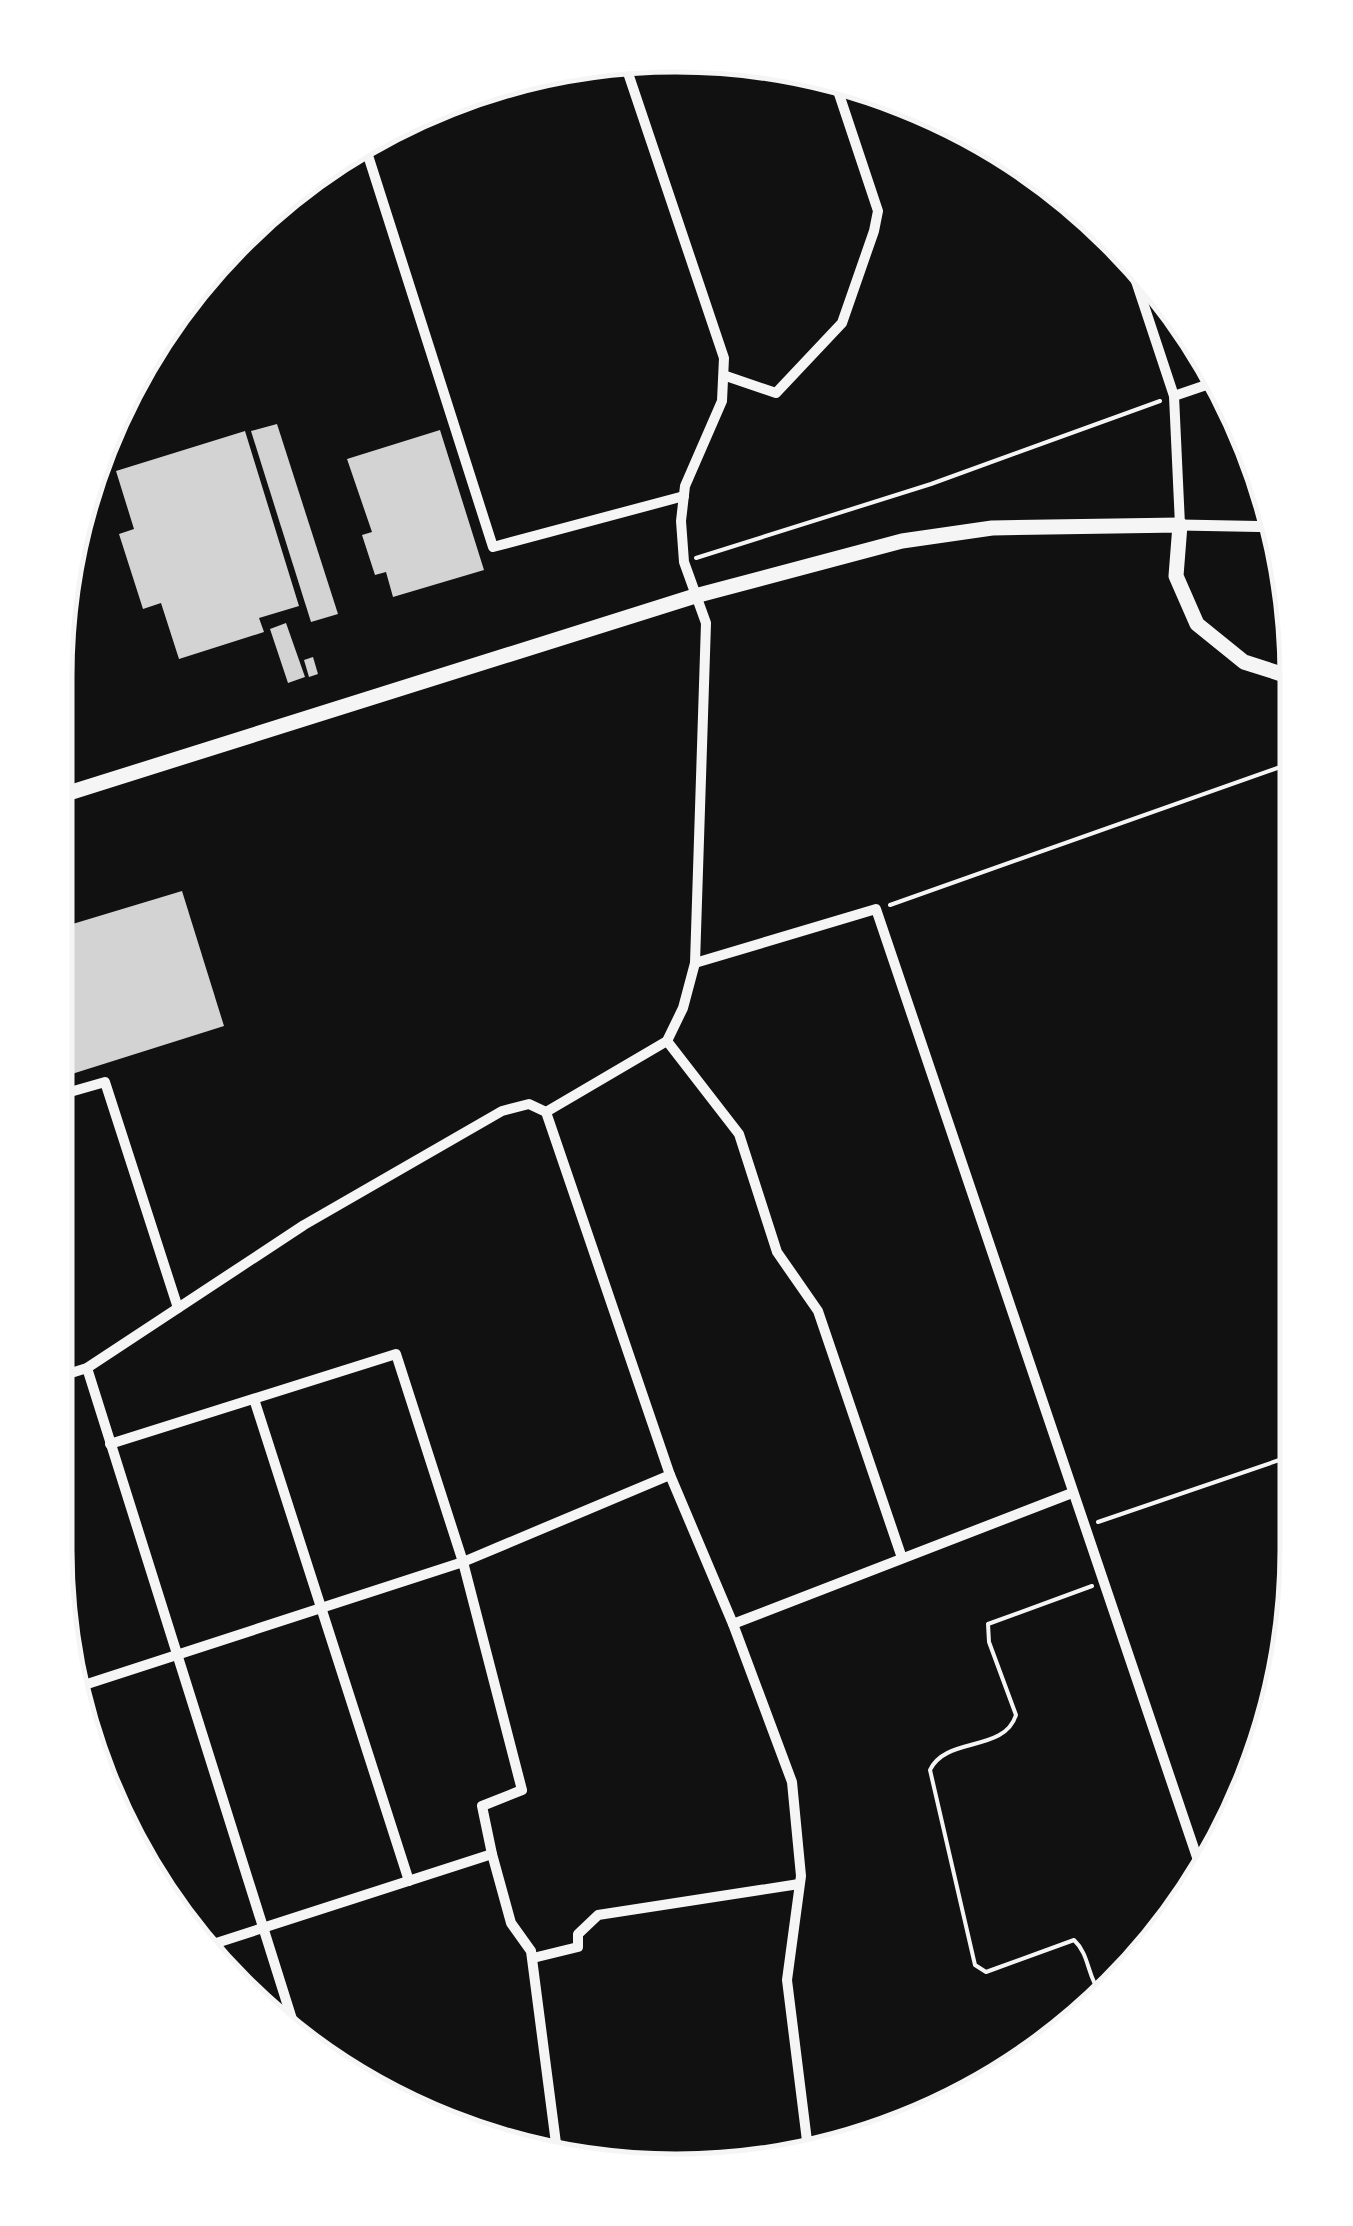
<svg xmlns="http://www.w3.org/2000/svg" width="1353" height="2226" viewBox="0 0 1353 2226" font-family="Merriweather,serif">
	<rect width="100%" height="100%" fill="#111"/>
	<g fill="#d3d3d3">
		<path d="M277,424L338,614L311,622L251,431Z"/>
		<path d="M440,430L484,570L393,597L386,572L375,575L362,535L372,532L347,459Z"/>
		<path d="M245,431L299,606L259,618L264,632L179,659L161,603L143,609L119,534L134,529L116,471Z"/>
		<path d="M68,575L74,594L64,597Z"/>
		<path d="M286,623L305,677L288,683L270,629Z"/>
		<path d="M313,657L318,674L309,677L304,660Z"/>
		<path d="M182,891L224,1026L56,1079V929Z"/>
	</g>
	<g fill="none" stroke-linecap="round" stroke-linejoin="round">
		<g stroke="#f5f5f5" stroke-width="4">
			<path d="M696,558L931,484L1160,401"/>
			<path d="M890,905L1297,761"/>
			<path d="M1098,1522L1297,1454"/>
			<path d="M1092,1586L988,1624L989,1642L1016,1715C1004,1753 946,1736 930,1770L975,1965L986,1972L1074,1940C1090,1955 1087,1977 1101,1994"/>
		</g>
		<g stroke="#f5f5f5" stroke-width="10">
			<path d="M365,146L493,547L684,496"/>
			<path d="M1126,251L1174,396L1180,525"/>
			<path d="M726,376L776,393L842,323L874,231L878,211L835,82"/>
			<path d="M1174,396L1221,380"/>
			<path d="M695,963L876,909L1203,1875"/>
			<path d="M667,1041L739,1134L777,1252L818,1311L902,1558"/>
			<path d="M56,1096L105,1082L178,1308"/>
			<path d="M546,1112L667,1041L683,1008L695,963L706,623L684,562L681,521L685,486L722,401L724,358L626,67"/>
			<path d="M87,1368L297,2035"/>
			<path d="M55,1378L87,1368L304,1225L502,1111L529,1104L546,1112L670,1475L733,1624L792,1782L801,1876L787,1980L808,2149"/>
			<path d="M254,1399L409,1881"/>
			<path d="M110,1444L396,1354L463,1562L522,1790L482,1806L492,1854L204,1947"/>
			<path d="M733,1624L1072,1493"/>
			<path d="M78,1687L463,1562L670,1475"/>
			<path d="M492,1854L511,1923L531,1951L557,2151"/>
			<path d="M533,1958L578,1947V1934L598,1915L799,1884"/>
		</g>
		<path stroke="#f5f5f5" stroke-width="11" d="M1180,525L1279,527"/>
		<path stroke="#f5f5f5" stroke-width="15" d="M56,797L695,596L902,541L992,528L1180,525L1176,576L1197,624L1244,662L1297,679"/>
	</g>
	<path d="M0 0H1353V2226H0ZM676 72H676A604 604 0 0 1 1280 676V1550A604 604 0 0 1 676 2154H676A604 604 0 0 1 72 1550V676A604 604 0 0 1 676 72Z" fill="#fff" fill-rule="evenodd"/>
	<path fill="none" stroke="#f5f5f5" stroke-width="5" d="M676 72H676A604 604 0 0 1 1280 676V1550A604 604 0 0 1 676 2154H676A604 604 0 0 1 72 1550V676A604 604 0 0 1 676 72Z"/>
</svg>
